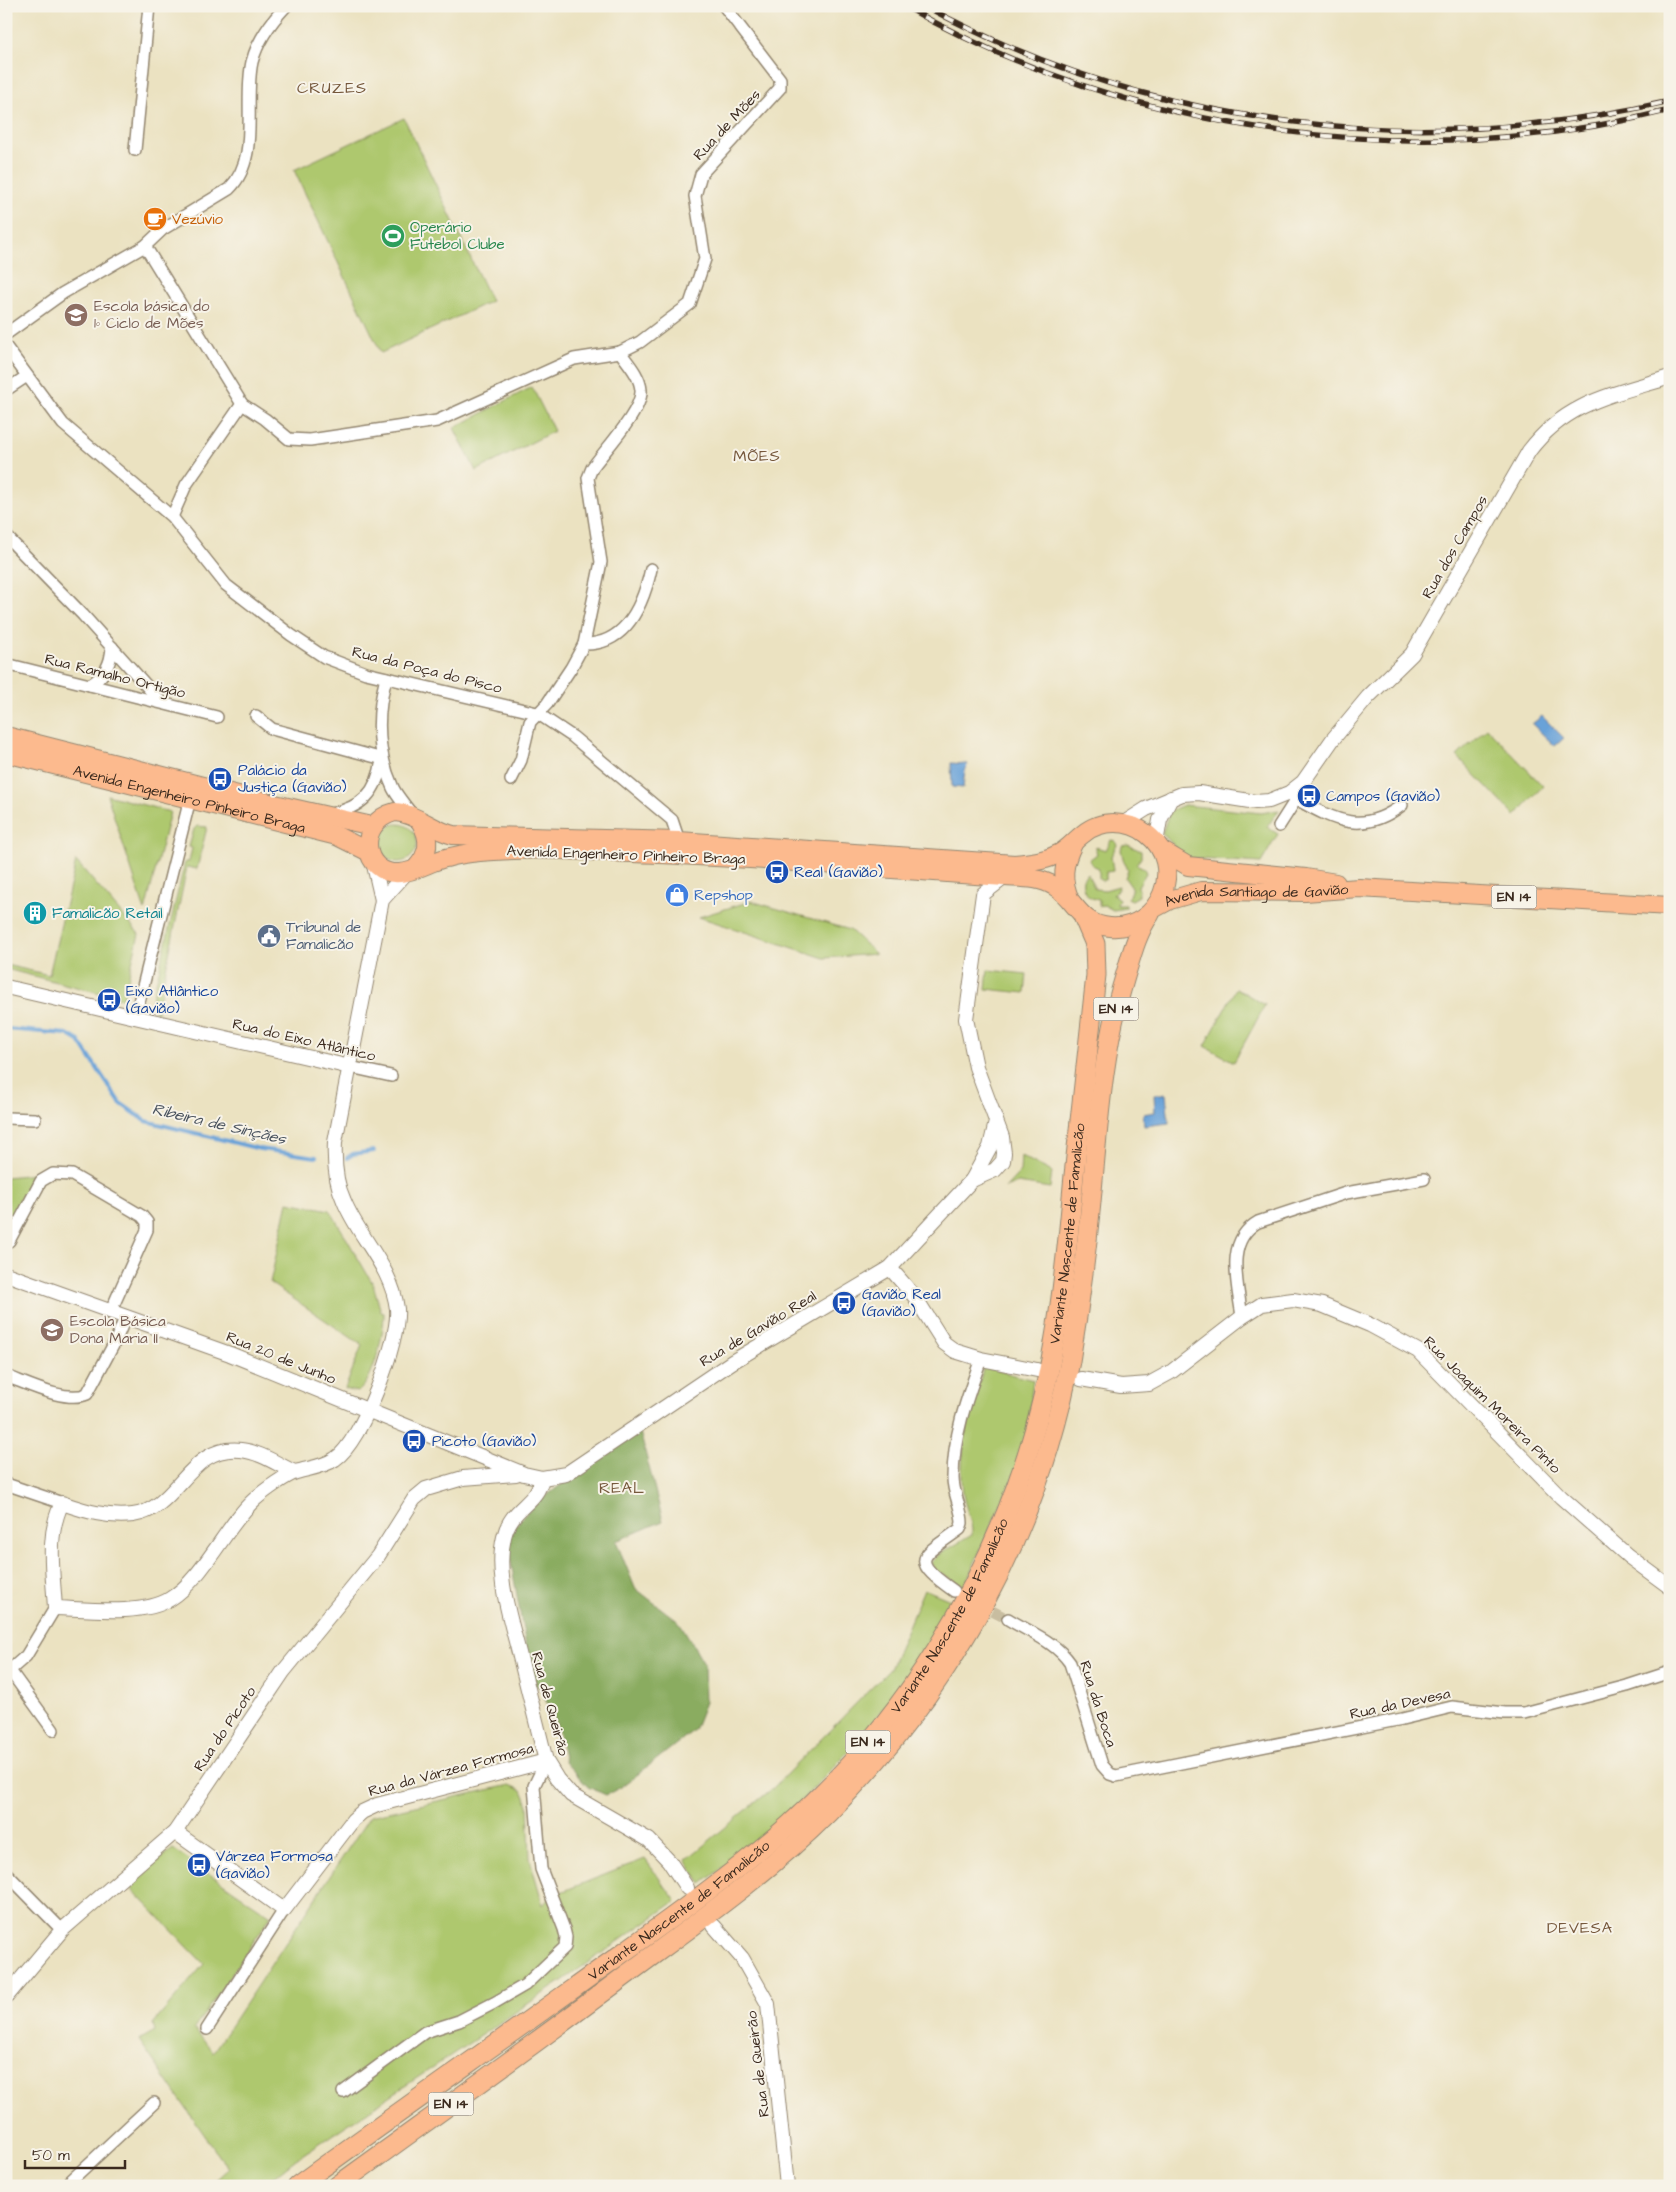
<svg xmlns="http://www.w3.org/2000/svg" width="1676" height="2192" viewBox="0 0 1676 2192" font-family="'Architects Daughter',sans-serif">
	<rect width="100%" height="100%" fill="#f7f3e8"/>
	<filter id="ink" filterUnits="userSpaceOnUse"><feTurbulence type="fractalNoise" baseFrequency=".02" numOctaves="2"/><feDisplacementMap in="SourceGraphic" scale="10" xChannelSelector="R" yChannelSelector="G"/><feConvolveMatrix kernelMatrix="1 2 1 2 8 2 1 2 1" color-interpolation-filters="sRGB"/></filter>
	<filter id="wash" filterUnits="userSpaceOnUse"><feTurbulence type="fractalNoise" baseFrequency=".0096" numOctaves="4" result="noise"/><feDisplacementMap in="SourceGraphic" scale="20" xChannelSelector="R" yChannelSelector="G"/><feGaussianBlur stdDeviation="1.12" result="paint"/><feColorMatrix in="noise" values="0 0 0 0 0 0 0 0 0 0 0 0 0 0 0 0 0 1.4 0 .05"/><feComposite in="paint" operator="in"/></filter>
	<g filter="url(#wash)">
		<rect width="100%" height="100%" fill="#ebe2c1"/>
		<g fill="#aec86e" stroke="#747946">
			<path d="M404,118L491,301L381,353L294,170Z"/>
			<path d="M532,387L554,431L476,471L454,428Z"/>
			<path d="M1487,728L1543,786L1515,816L1457,756Z"/>
			<path d="M107,795L170,812L145,911Z"/>
			<path d="M1184,805L1261,813L1279,810L1267,827L1278,834L1261,863L1185,858L1162,833L1170,811Z"/>
			<circle cx="398" cy="843" r="19"/>
			<path d="M197,826L207,827L197,869L187,867L157,1013L151,1005L152,1000L185,862H189L192,848L189,847L194,829Z"/>
			<path d="M1111,840L1115,841L1117,845L1111,856L1113,871L1106,872V879L1102,881L1099,879V868L1092,865L1089,860L1097,854L1095,847L1106,850Z"/>
			<path d="M1128,845L1141,851V858L1136,864L1144,868L1146,873L1138,886L1139,896L1132,900L1128,898L1132,888L1125,878L1128,869L1124,862L1121,850L1123,846Z"/>
			<path d="M76,861L139,934L123,999L6,969V965L49,975Z"/>
			<path d="M1087,873L1095,889L1105,890L1119,886L1118,890L1113,895L1119,899L1117,905H1126V908L1113,910L1104,905L1099,906V900C1088,899 1081,890 1083,879Z"/>
			<path d="M751,901L850,930L876,954L824,958L699,917Z"/>
			<path d="M988,970L1027,974L1025,993L986,989Z"/>
			<path d="M1236,988L1265,1005L1234,1062L1205,1046Z"/>
			<path d="M1021,1156L1052,1172L1050,1188L1018,1183L1005,1188L1020,1172Z"/>
			<path d="M36,1174L6,1232V1177Z"/>
			<path d="M288,1202L330,1210L373,1284L381,1312L384,1313C384,1332 374,1383 357,1392L345,1389L362,1345L270,1283Z"/>
			<path d="M984,1367L1033,1380L1027,1434L1018,1465L964,1587L934,1569L931,1563L938,1555L972,1535C973,1520 964,1507 963,1493C958,1449 971,1408 984,1367Z"/>
			<path d="M924,1589L955,1602C887,1717 809,1806 701,1884L686,1860L773,1788L890,1669Z"/>
			<path d="M510,1785L522,1790L528,1805L530,1859L543,1905L551,1896L645,1859L676,1901L562,1981L296,2159L262,2186H209L228,2169L139,2040L155,2031L153,2024L204,1964L127,1884L173,1849L271,1916L194,2029L213,2052L370,1816Z"/>
		</g>
		<path fill="#8aac61" stroke="#626b40" d="M640,1432L663,1521L616,1541L635,1588L680,1623L704,1663L705,1702L694,1730L623,1786L606,1795L588,1787L565,1762L556,1722L539,1686L533,1685L509,1551C510,1545 509,1537 512,1532C523,1504 612,1451 640,1432Z"/>
		<g fill="#69a2d8" stroke="#52667b">
			<path d="M1542,716L1564,738L1555,746L1532,724Z"/>
			<path d="M951,763L968,764L965,769L963,788L952,787Z"/>
			<path d="M1154,1094H1166L1169,1123L1144,1126L1143,1114L1155,1112Z"/>
		</g>
		<g fill="none" stroke-linecap="round" stroke-linejoin="round">
			<g stroke="#69a2d8" stroke-width="4">
				<path d="M6,1029L67,1034L79,1041L120,1103L146,1121L260,1149L316,1157"/>
				<path d="M347,1158L353,1154L374,1151"/>
			</g>
		</g>
	</g>
	<g filter="url(#ink)">
		<g fill="none" stroke-linecap="round" stroke-linejoin="round">
			<path stroke="#c8bda0" stroke-width="11" stroke-dasharray="11 5.5" stroke-linecap="butt" d="M978,1604L1008,1619"/>
			<g stroke="#938670" stroke-width="14">
				<g id="minor">
					<path d="M135,150L149,6"/>
					<path d="M145,246L242,404L265,419L289,439L310,440L437,421L574,359L620,352L640,342L690,304L705,259L695,196L701,174L780,88V79L724,6"/>
					<path d="M6,334L63,293L145,246L163,229L229,189C261,158 243,102 252,62C257,42 272,21 286,6"/>
					<path d="M6,347L63,424L172,517L226,585L291,635L324,657L366,673L537,713L573,737L672,820L679,841"/>
					<path d="M6,390L27,376"/>
					<path d="M172,517L186,485L242,404"/>
					<path d="M6,536L83,615L161,702"/>
					<path d="M584,644C626,645 643,605 651,569"/>
					<path d="M6,664L217,717"/>
					<path d="M386,678C376,715 377,753 393,788C398,798 407,807 413,816"/>
					<path d="M90,685C105,676 111,664 112,647"/>
					<path d="M256,716L272,729L383,759"/>
					<path d="M511,780L521,760L530,722L547,704L571,668L584,644L601,562L588,478L592,468C604,451 643,410 641,390C640,376 628,363 620,352"/>
					<path d="M1298,800C1336,821 1363,835 1402,805"/>
					<path d="M331,814C362,807 377,793 382,760"/>
					<path d="M1279,826L1300,793"/>
					<path d="M135,1018L190,799"/>
					<path d="M350,1067L391,1076"/>
					<path d="M6,1118L35,1119"/>
					<path d="M9,1241L41,1181L53,1174L72,1175L142,1216L147,1222V1230L110,1313"/>
					<path d="M1242,1317C1238,1285 1224,1241 1258,1222L1346,1193L1424,1179"/>
					<path d="M6,1376C28,1384 65,1403 87,1394L116,1340L125,1318"/>
					<path d="M6,1484L62,1503"/>
					<path d="M954,1591C907,1558 922,1557 960,1529L962,1523C962,1508 953,1494 953,1478C953,1436 967,1398 981,1359"/>
					<path d="M1008,1619C1029,1632 1056,1642 1070,1663L1102,1765L1110,1774L1116,1776L1402,1719L1452,1707L1505,1713H1524L1627,1686L1670,1672"/>
					<path d="M6,1665L53,1730"/>
					<path d="M10,1670L26,1656L55,1608"/>
					<path d="M6,1873L62,1930"/>
					<path d="M207,2029L284,1910"/>
					<path d="M343,2092L425,2032L459,2021L494,2003L525,1985L565,1947L566,1937L564,1929L541,1869L534,1786L546,1761"/>
					<path d="M65,2186L154,2103"/>
				</g>
			</g>
			<g stroke="#938670" stroke-width="16">
				<g id="tertiary">
					<path d="M1124,823L1146,809L1182,794L1199,793L1256,802L1269,801L1289,793L1303,782L1333,739L1368,697L1412,654L1529,451C1567,401 1613,395 1670,377"/>
					<path d="M1156,843L1160,820L1171,798"/>
					<path d="M373,861L382,900"/>
					<path d="M6,987L350,1067"/>
					<path d="M972,1180L995,1170L1003,1161L1004,1153L1002,1137L976,1067L966,1019L983,894L1005,877"/>
					<path d="M890,1268L915,1297L944,1343L955,1351L981,1359L1037,1370"/>
					<path d="M6,1274L230,1354L524,1474L542,1478L566,1474L732,1362L890,1268L972,1180L990,1147L996,1122"/>
					<path d="M1081,1379L1121,1386L1149,1384L1171,1372L1242,1317L1262,1304L1293,1300L1322,1305L1370,1325L1418,1351L1561,1497L1628,1556L1670,1587"/>
					<path d="M294,1472C277,1464 260,1452 241,1450C188,1444 179,1509 133,1515C108,1518 85,1511 62,1503C46,1535 53,1573 55,1608C86,1609 143,1616 170,1599C203,1579 227,1524 255,1499C264,1491 286,1475 296,1472C310,1468 323,1467 335,1459C362,1442 400,1340 397,1309C392,1267 359,1238 344,1201C335,1182 334,1162 335,1142L382,900L407,872"/>
					<path d="M542,1478C537,1505 511,1506 504,1537C495,1574 510,1617 519,1653C528,1689 537,1725 546,1761L557,1779L571,1795L649,1840L669,1861L687,1888"/>
					<path d="M175,1832L284,1910L353,1820L362,1812L377,1805L546,1761"/>
					<path d="M714,1926L742,1958L768,2004L787,2186"/>
					<path d="M6,1997L62,1930L175,1832L283,1672L378,1556L414,1499L426,1489L463,1478L516,1474"/>
				</g>
			</g>
			<g stroke="#938670" stroke-width="20">
				<g id="primary">
					<path d="M6,736L266,802L372,826"/>
					<path id="s1" d="M6,753L337,836L369,852"/>
					<path d="M395,812C415,813 432,830 453,835L679,841L1015,864C1031,862 1046,861 1060,853C1069,848 1075,840 1083,834C1101,819 1129,820 1147,834C1187,865 1160,931 1110,927C1079,925 1076,899 1054,886C1040,877 1021,878 1005,877C881,869 756,857 631,853C592,852 552,848 514,850C491,851 468,852 446,858C431,861 415,872 400,873C362,876 355,822 395,812Z"/>
					<path d="M1161,850L1188,866L1306,878L1336,883"/>
					<path d="M416,868C429,854 431,840 421,823"/>
					<path d="M1070,900C1061,879 1063,864 1073,844"/>
					<path id="s2" d="M1155,908L1170,900L1201,891L1305,892L1359,888L1670,906"/>
				</g>
			</g>
			<g stroke="#938670" stroke-width="21">
				<g id="trunk">
					<path id="s3" d="M297,2186C389,2119 482,2054 574,1988C647,1935 722,1884 790,1824C902,1724 988,1586 1031,1442C1057,1356 1066,1265 1074,1175C1081,1109 1089,1042 1096,975L1095,944L1083,916"/>
					<path d="M337,2186C432,2117 528,2049 622,1978C692,1926 766,1875 828,1813C951,1690 1038,1532 1070,1361C1079,1308 1086,1255 1091,1202C1098,1127 1102,1052 1124,980C1131,957 1136,934 1150,914"/>
				</g>
			</g>
			<use href="#minor" stroke="#fff" stroke-width="11"/>
			<use href="#tertiary" stroke="#fff" stroke-width="14"/>
			<use href="#primary" stroke="#fcba8e" stroke-width="18"/>
			<use href="#trunk" stroke="#fcba8e" stroke-width="19"/>
			<g stroke="#3b2a1e" stroke-width="5.5">
				<g id="rail">
					<path d="M905,6C1128,135 1420,174 1670,110"/>
					<path d="M925,6C1152,129 1420,159 1670,101"/>
				</g>
			</g>
			<use href="#rail" stroke="#f7f3e8" stroke-width="4" stroke-dasharray="11" stroke-linecap="butt"/>
		</g>
	</g>
	<defs>
		<g id="cafe-disc" transform="scale(1.25)"><circle r="9.5" fill="#e8710a" stroke="#f7f3e8"/><path d="M-5.5-4.5H6V0H3Q3 3.5 0 3.5H-2.5Q-5.5 3.5-5.5 0ZM3-3.2v2h1.7v-2ZM-6 4.5H4V6H-6Z" fill="#fff"/></g>
		<g id="stadium-disc" transform="scale(1.25)"><circle r="9.5" fill="#2e9e5b" stroke="#f7f3e8"/><path d="M0-5a6.5 5 0 1 0 0 10a6.5 5 0 1 0 0-10ZM-3.5-1.8h7v3.6h-7Z" fill="#fff"/></g>
		<g id="school-disc" transform="scale(1.25)"><circle r="9.5" fill="#8d6e63" stroke="#f7f3e8"/><path d="M0-5L7-2L0 1L-7-2ZM-4 1L0 2.5L4 1V4Q0 6-4 4Z" fill="#fff"/></g>
		<g id="bus-disc" transform="scale(1.25)"><circle r="9.5" fill="#1a4fb4" stroke="#f7f3e8"/><path d="M-5-6H5V4H4V6H2V4H-2V6H-4V4H-5ZM-3.5-4V0h7V-4ZM-3.5 1.2v1.5H-2V1.2ZM2 1.2v1.5H3.5V1.2Z" fill="#fff"/></g>
		<g id="shop-disc" transform="scale(1.25)"><circle r="9.5" fill="#3f7fe0" stroke="#f7f3e8"/><path d="M-5-2.5h2.3a2.7 3.5 0 0 1 5.4 0H5L5.5 6h-11ZM-1.5-2.5h3a1.5 2.3 0 0 0-3 0Z" fill="#fff"/></g>
		<g id="building-disc" transform="scale(1.25)"><circle r="9.5" fill="#0f9aa8" stroke="#f7f3e8"/><path d="M-4-6H4V6H1V3H-1V6H-4ZM-2.5-4.3h1.7v1.8h-1.7ZM.8-4.3h1.7v1.8H.8ZM-2.5-1h1.7V.8h-1.7ZM.8-1h1.7V.8H.8Z" fill="#fff"/></g>
		<g id="civic-disc" transform="scale(1.25)"><circle r="9.5" fill="#5c6f8a" stroke="#f7f3e8"/><path d="M-.6-6.5H3V-4.5H.6V-3L4-1V1h2V6H-6V1h2V-1L-.6-3ZM-1.2 2.5V6h2.4V2.5Z" fill="#fff"/></g>
	</defs>
	<g fill-rule="evenodd">
		<use href="#cafe-disc" x="155" y="219"/>
		<use href="#stadium-disc" x="393" y="236"/>
		<use href="#school-disc" x="76" y="315"/>
		<use href="#bus-disc" x="220" y="779"/>
		<use href="#bus-disc" x="1309" y="796"/>
		<use href="#bus-disc" x="777" y="872"/>
		<use href="#shop-disc" x="677" y="895"/>
		<use href="#building-disc" x="35" y="913"/>
		<use href="#civic-disc" x="269" y="936"/>
		<use href="#bus-disc" x="109" y="1000"/>
		<use href="#bus-disc" x="844" y="1303"/>
		<use href="#school-disc" x="52" y="1330"/>
		<use href="#bus-disc" x="414" y="1441"/>
		<use href="#bus-disc" x="199" y="1865"/>
	</g>
	<g text-anchor="middle" dominant-baseline="central" stroke-width="4" stroke-linejoin="round" paint-order="stroke">
		<g fill="#f7f3e8" stroke="#73665b" stroke-width="1">
			<rect x="1491.5" y="885.5" width="45" height="23" rx="4"/>
			<rect x="1093.5" y="997.5" width="45" height="23" rx="4"/>
			<rect x="845.5" y="1730.5" width="45" height="23" rx="4"/>
			<rect x="428.5" y="2092.5" width="45" height="23" rx="4"/>
		</g>
		<g font-size="14" font-weight="bold" fill="#3b2a1e">
			<text x="1514" y="897">EN 14</text>
			<text x="1116" y="1009">EN 14</text>
			<text x="868" y="1742">EN 14</text>
			<text x="451" y="2104">EN 14</text>
		</g>
		<g font-size="15" fill="#3b2a1e" stroke="#f7f3e8">
			<text transform="translate(727 125) rotate(-47)">Rua de Mões</text>
			<text transform="translate(1455 547) rotate(-60)">Rua dos Campos</text>
			<text transform="translate(427 670) rotate(14)">Rua da Poça do Pisco</text>
			<text transform="translate(115 676) rotate(14)">Rua Ramalho Ortigão</text>
			<text stroke="none"><textPath href="#s1" startOffset="189">Avenida Engenheiro Pinheiro Braga</textPath></text>
			<text transform="translate(626 855) rotate(2)">Avenida Engenheiro Pinheiro Braga</text>
			<text stroke="none"><textPath href="#s2" startOffset="104">Avenida Santiago de Gavião</textPath></text>
			<text transform="translate(304 1040) rotate(13)">Rua do Eixo Atlântico</text>
			<text stroke="none"><textPath href="#s3" startOffset="1281">Variante Nascente de Famalicão</textPath></text>
			<text transform="translate(758 1329) rotate(-31)">Rua de Gavião Real</text>
			<text transform="translate(281 1358) rotate(22)">Rua 20 de Junho</text>
			<text transform="translate(1492 1405) rotate(45)">Rua Joaquim Moreira Pinto</text>
			<text stroke="none"><textPath href="#s3" startOffset="876">Variante Nascente de Famalicão</textPath></text>
			<text transform="translate(550 1704) rotate(75)">Rua de Queirão</text>
			<text transform="translate(1098 1704) rotate(72)">Rua da Boca</text>
			<text transform="translate(1400 1704) rotate(-12)">Rua da Devesa</text>
			<text transform="translate(225 1729) rotate(-56)">Rua do Picoto</text>
			<text transform="translate(451 1770) rotate(-15)">Rua da Várzea Formosa</text>
			<text stroke="none"><textPath href="#s3" startOffset="471">Variante Nascente de Famalicão</textPath></text>
			<text transform="translate(758 2064) rotate(-97)">Rua de Queirão</text>
		</g>
		<g font-size="15" fill="#c56008" stroke="#f7f3e8" text-anchor="start">
			<text x="172" y="219">Vezúvio</text>
		</g>
		<g font-size="15" fill="#27864d" stroke="#f7f3e8" text-anchor="start">
			<text x="410" y="227">Operário<tspan x="410" dy="17">Futebol Clube</tspan></text>
		</g>
		<g font-size="15" fill="#785e54" stroke="#f7f3e8" text-anchor="start">
			<text x="94" y="306">Escola básica do<tspan x="94" dy="17">1º Ciclo de Mões</tspan></text>
			<text x="70" y="1321">Escola Básica<tspan x="70" dy="17">Dona Maria II</tspan></text>
		</g>
		<g font-size="15" fill="#164399" stroke="#f7f3e8" text-anchor="start">
			<text x="238" y="770">Palácio da<tspan x="238" dy="17">Justiça (Gavião)</tspan></text>
			<text x="1326" y="796">Campos (Gavião)</text>
			<text x="794" y="872">Real (Gavião)</text>
			<text x="126" y="991">Eixo Atlântico<tspan x="126" dy="17">(Gavião)</tspan></text>
			<text x="862" y="1294">Gavião Real<tspan x="862" dy="17">(Gavião)</tspan></text>
			<text x="432" y="1441">Picoto (Gavião)</text>
			<text x="216" y="1856">Várzea Formosa<tspan x="216" dy="17">(Gavião)</tspan></text>
		</g>
		<g font-size="15" fill="#366cbe" stroke="#f7f3e8" text-anchor="start">
			<text x="694" y="895">Repshop</text>
		</g>
		<g font-size="15" fill="#0d838f" stroke="#f7f3e8" text-anchor="start">
			<text x="52" y="913">Famalicão Retail</text>
		</g>
		<g font-size="15" fill="#4e5e75" stroke="#f7f3e8" text-anchor="start">
			<text x="286" y="927">Tribunal de<tspan x="286" dy="17">Famalicão</tspan></text>
		</g>
		<g font-size="16" letter-spacing="1" fill="#76583c" stroke="#f7f3e8">
			<text x="332" y="88">CRUZES</text>
			<text x="757" y="456">MÕES</text>
			<text x="622" y="1488">REAL</text>
			<text x="1580" y="1928">DEVESA</text>
		</g>
		<g font-size="16" font-style="italic" fill="#4b545f" stroke="#f7f3e8">
			<text transform="translate(219 1124) rotate(13)">Ribeira de Sinçães</text>
		</g>
	</g>
	<rect width="1676" height="2192" fill="none" stroke="#f7f3e8" stroke-width="25"/>
	<path d="M25 2160v8h100v-8" fill="none" stroke="#3b2a1e" stroke-width="2.5"/>
	<text x="32" y="2160" font-size="15" fill="#3b2a1e" stroke="#f7f3e8" stroke-width="4" paint-order="stroke">50 m</text>
</svg>
